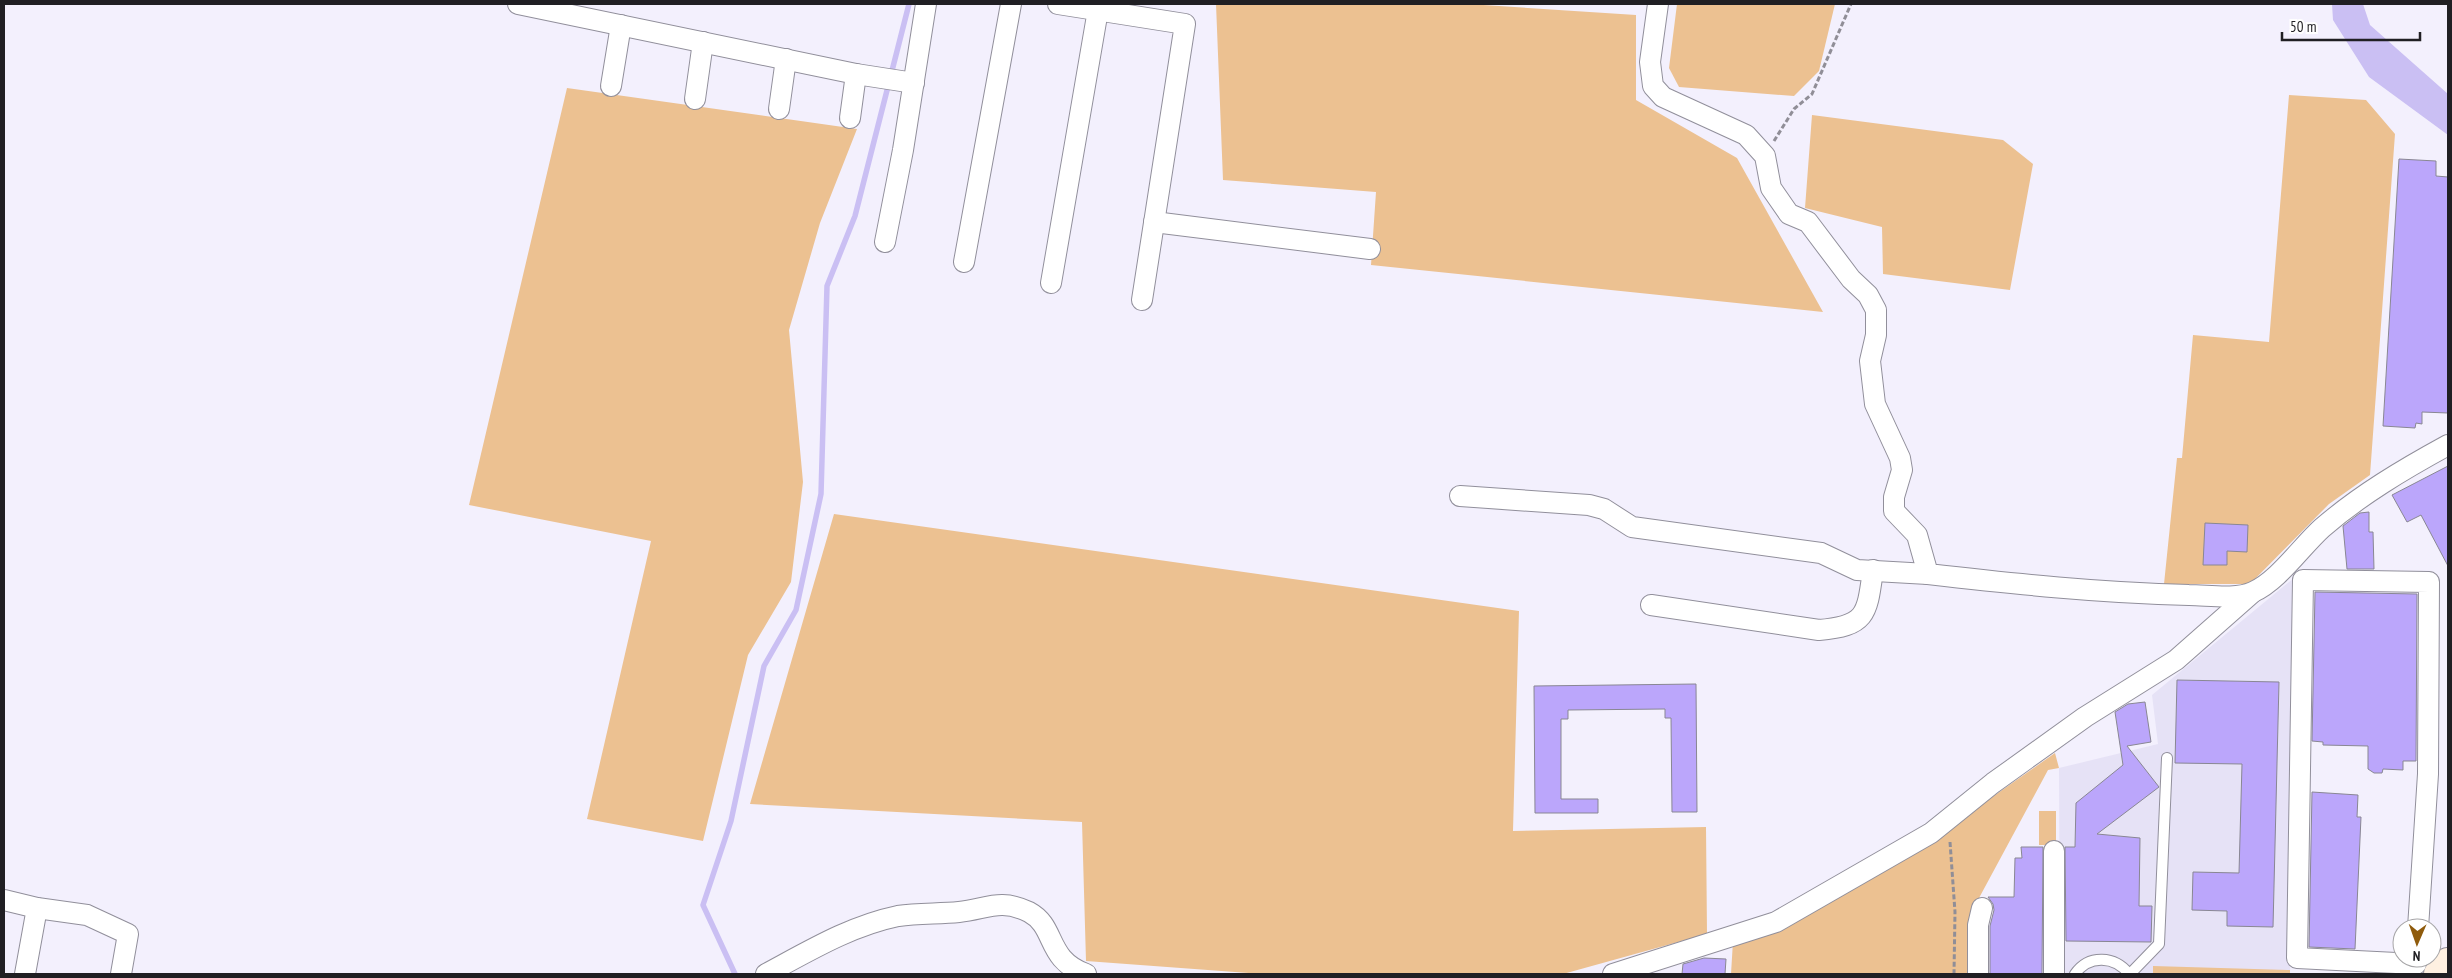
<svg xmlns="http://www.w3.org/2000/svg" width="2452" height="978" viewBox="0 0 2452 978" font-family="'PT Sans Narrow',sans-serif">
	<rect width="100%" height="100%" fill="#f3f0fd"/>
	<path fill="#e6e2f6" d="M2301,572L2290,974H2060L2059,768L2158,744L2152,695Z"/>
	<g fill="#ecc191">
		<path d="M1216,4H1468L1636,15V100L1737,158L1823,312L1371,265L1376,192L1223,180Z"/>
		<path d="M1677,4H1835L1819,71L1794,96L1679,87L1669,68Z"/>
		<path d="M567,88L857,129L820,223L789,330L803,482L791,582L748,655L703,841L587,819L651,541L469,505Z"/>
		<path d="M2289,95L2366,100L2395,134L2370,475L2329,504L2250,584H2164L2177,458H2182L2193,335L2269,342Z"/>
		<path d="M1812,115L2003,140L2033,164L2010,290L1883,274L1882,227L1805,208Z"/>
		<path d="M834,514L1519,611L1513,831L1706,827L1707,934L1563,974H1262L1086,961L1082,822L750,804Z"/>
		<path d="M2055,753L2059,768L2048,770L1972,911V974H1731L1733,941L1941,833Z"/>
		<rect x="2039" y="811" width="17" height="34"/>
		<path d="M2153,966L2290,970V974H2153Z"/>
	</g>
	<path fill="#cabff3" d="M2332,4H2363L2370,25L2448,94V135L2369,77L2333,20Z"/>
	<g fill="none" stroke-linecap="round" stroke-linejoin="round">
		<path stroke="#cabff3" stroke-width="5.5" d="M735,974L703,905L731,821L764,666L796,610L821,494L827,286L855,216L909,4"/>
	</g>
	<g fill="#bba6fb" stroke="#898793">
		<path d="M2399,159L2436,161V176L2448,177V413L2422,412V424L2416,423L2415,428L2383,426Z"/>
		<path d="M2448,466V566L2421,515L2407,522L2392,495Z"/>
		<path d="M2369,512V532H2373L2374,569H2347L2343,526L2360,513Z"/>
		<path d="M2205,523L2248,525L2247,552L2227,551V565H2203Z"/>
		<path d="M2315,592L2417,594L2416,761H2403V770L2383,769L2382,773H2374L2368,769V746L2323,745V742L2312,741Z"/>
		<path d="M2177,680L2279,682L2273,927L2227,926V911L2192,910L2193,872L2239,873L2242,764L2175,763Z"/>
		<path d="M1696,684L1697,812H1672L1671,718H1665V709L1568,710V719H1561V799H1598V813H1535L1534,686Z"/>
		<path d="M2145,702L2151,742L2127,746L2159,787L2097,834L2140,838L2139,906H2152L2151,942L2066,941L2065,847H2075L2076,803L2123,765L2115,712L2128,704Z"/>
		<path d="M2312,792L2358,795L2357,817H2361L2355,949L2309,947Z"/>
		<path d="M2021,847H2043L2042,974H1990V926L1994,910L1993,904L1988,897H2014L2015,858H2022Z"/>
		<path d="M1704,958L1726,959L1725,974H1682L1683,964Z"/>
	</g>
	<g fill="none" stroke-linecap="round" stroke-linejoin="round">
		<g stroke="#918f9b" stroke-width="12">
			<g id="lane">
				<path d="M2075,974C2089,954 2115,956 2129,974"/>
				<path d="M2130,974L2159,944L2167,758"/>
			</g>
		</g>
		<g stroke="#918f9b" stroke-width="22">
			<g id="street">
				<path d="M518,4L856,74L914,83"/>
				<path d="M1058,4L1185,24L1142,300"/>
				<path d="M1658,4L1650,62L1653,86L1663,97L1746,135L1765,156L1771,188L1789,214L1808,222L1851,279L1868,295L1876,310V335L1870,361L1875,404L1900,458L1902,470L1894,497V511L1917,535L1928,574C2015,584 2101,593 2189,595C2208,595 2235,600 2253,592C2278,581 2301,547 2322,528C2360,495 2404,469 2448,445"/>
				<path d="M611,86L621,25"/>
				<path d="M695,99L703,42"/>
				<path d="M779,109L786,59"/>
				<path d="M850,118L856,74"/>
				<path d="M1154,222L1370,249"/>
				<path d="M885,242L903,150L926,4"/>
				<path d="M964,262L1011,4"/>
				<path d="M1051,283L1098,10"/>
				<path d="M1460,496L1589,505L1604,509L1632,527L1821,553L1857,570L1928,574"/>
				<path d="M1651,605L1819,630C1867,626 1867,614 1873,570"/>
				<path d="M4,900L37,908L87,915L128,934L121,974"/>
				<path d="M2417,958L2416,964L2297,958L2303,580L2429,582L2428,774L2418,928"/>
				<path d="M25,974L37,908"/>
				<path d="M766,974C809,951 850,926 898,916C918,913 939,914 959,912C987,909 1000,898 1029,912C1057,927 1045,959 1086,974"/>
				<path d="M1613,974L1776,922L1931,833L1993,783L2085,717L2176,660L2252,593"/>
				<path d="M1978,974V925L1982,908"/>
				<path d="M2054,974V851"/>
			</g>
		</g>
		<g stroke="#918f9b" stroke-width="30">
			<path id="secondary" d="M2438,974L2448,962"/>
		</g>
		<g stroke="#908e97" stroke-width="3" stroke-dasharray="5 2.5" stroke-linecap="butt">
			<path d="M1774,141L1794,109L1812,94L1851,4"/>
			<path d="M1950,842L1955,912L1954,974"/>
		</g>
		<use href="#lane" stroke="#fff" stroke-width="10"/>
		<use href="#street" stroke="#fff" stroke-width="20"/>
		<use href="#secondary" stroke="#fef0e1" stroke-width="28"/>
	</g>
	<rect width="2452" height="978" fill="none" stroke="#201f23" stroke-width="10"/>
	<g transform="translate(2417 943) rotate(182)"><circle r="24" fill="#ffffff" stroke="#a6a5a7"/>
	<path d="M0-4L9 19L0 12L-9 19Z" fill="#8f5b0c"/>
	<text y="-8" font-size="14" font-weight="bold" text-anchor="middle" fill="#201f23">N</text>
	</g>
	<path d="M2282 32v8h138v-8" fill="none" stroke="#201f23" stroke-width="2.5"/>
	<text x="2290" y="32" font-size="15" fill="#201f23" stroke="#ffffff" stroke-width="4" paint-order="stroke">50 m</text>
</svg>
